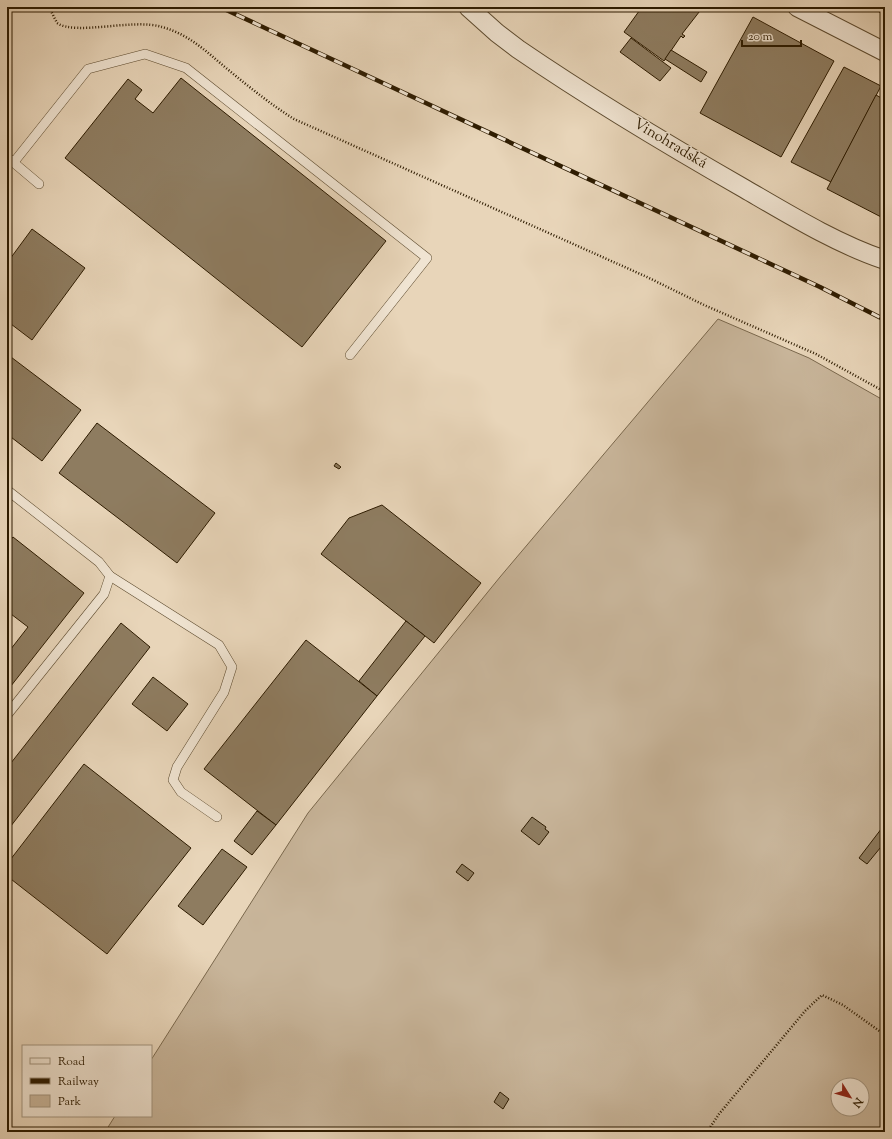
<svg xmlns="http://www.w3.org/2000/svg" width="892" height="1139" viewBox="0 0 892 1139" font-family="'Sorts Mill Goudy',serif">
	<rect width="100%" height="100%" fill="#e8d5b9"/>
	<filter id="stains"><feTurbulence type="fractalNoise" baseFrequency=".005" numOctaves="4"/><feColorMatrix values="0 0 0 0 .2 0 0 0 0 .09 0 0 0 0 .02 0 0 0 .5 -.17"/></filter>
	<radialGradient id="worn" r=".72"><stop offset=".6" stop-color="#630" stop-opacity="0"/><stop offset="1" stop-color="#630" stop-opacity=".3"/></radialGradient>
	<path fill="#c8b59a" stroke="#7a684d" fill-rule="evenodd" d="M718,319L809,358L885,401V1132H105L115,1116H151V1060L308,813L500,577ZM838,1085H862V1109H838Z"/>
	<g fill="#8e7c60" stroke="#2d1b00">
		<path d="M642,7H703L682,34L685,36L683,38L681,36L664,61L624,32Z"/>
		<path d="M870,7H885V15Z"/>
		<path d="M753,17L834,61L781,157L700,113Z"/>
		<path d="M631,38L671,68L660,81L620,52Z"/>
		<path d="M671,50L707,72L701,82L665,59Z"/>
		<path d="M844,67L881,86L831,182L791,162Z"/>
		<path d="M181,78L386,241L302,347L65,158L128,79L142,90L135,99L153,113Z"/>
		<path d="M876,95L885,100V219L827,189Z"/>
		<path d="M32,229L85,268L32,340L7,321V263Z"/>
		<path d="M7,354L81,410L42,461L7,434Z"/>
		<path d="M97,423L215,513L177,563L59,473Z"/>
		<path d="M336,463L341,467L339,469L334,466Z"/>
		<path d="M382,505L481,583L434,643L321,554L349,518Z"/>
		<path d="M13,537L84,593L7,691V654L28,627L7,611V544Z"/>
		<path d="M406,621L425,636L377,696L359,681Z"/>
		<path d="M121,623L150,647L7,831V768Z"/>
		<path d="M306,640L377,696L276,825L204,769Z"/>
		<path d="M153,677L188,704L167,731L132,704Z"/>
		<path d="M84,764L191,848L107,954L7,876V864Z"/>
		<path d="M257,811L276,825L252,855L234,841Z"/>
		<path d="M532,817L546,827L545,829L549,832L539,845L521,831Z"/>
		<path d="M885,824V842L867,864L859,858Z"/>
		<path d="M222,849L247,867L203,925L178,906Z"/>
		<path d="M462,864L474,873L468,881L456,872Z"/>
		<path d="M500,1092L509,1099L503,1109L494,1102Z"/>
	</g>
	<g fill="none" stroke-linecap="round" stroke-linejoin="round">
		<g stroke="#5c4a2e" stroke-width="10">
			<g id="lane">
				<path d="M7,157L39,184"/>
				<path d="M14,162L88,69L145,54L186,68L427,258L350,355"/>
				<path d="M7,490L99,562L110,576L219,645L232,667L224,692L177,767L173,780L181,792L217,817"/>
				<path d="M7,715L104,594L110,576"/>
			</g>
		</g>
		<g stroke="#5c4a2e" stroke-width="20">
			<g id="street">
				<path d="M468,7L497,33L518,49C591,99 668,145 745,189C788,214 837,244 885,260"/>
				<path d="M797,7L885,52"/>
			</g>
		</g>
		<g stroke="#2d1b00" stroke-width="2.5" stroke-dasharray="1 2" stroke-linecap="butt">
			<path d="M49,7L57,23C76,36 134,18 162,27C188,34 206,51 226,68C248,86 270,104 294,119L647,277L704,305L816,354L885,392"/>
			<path d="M707,1132L719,1114L805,1011L822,995L843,1005L885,1035"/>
		</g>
		<use href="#lane" stroke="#f0e4d2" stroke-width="9"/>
		<use href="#street" stroke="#f0e4d2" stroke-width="18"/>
		<g stroke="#2d1b00" stroke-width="4.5">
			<path id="rail" d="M220,7L820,287L885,320"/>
		</g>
		<use href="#rail" stroke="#f0e4d2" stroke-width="3" stroke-dasharray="9" stroke-linecap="butt"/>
	</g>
	<g text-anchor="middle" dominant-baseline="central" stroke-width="3" stroke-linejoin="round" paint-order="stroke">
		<g font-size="15" fill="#2d1b00" stroke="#f0e4d2">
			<text transform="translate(670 144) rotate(31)">Vinohradská</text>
		</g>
	</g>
	<rect width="892" height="1139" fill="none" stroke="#e8d5b9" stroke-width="24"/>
	<rect x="8" y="8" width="876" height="1123" fill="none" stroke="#2d1b00" stroke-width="2"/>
	<rect x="12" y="12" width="868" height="1115" fill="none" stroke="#2d1b00"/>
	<rect x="22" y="1045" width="130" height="72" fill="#f0e4d2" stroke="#a2947e"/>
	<rect x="30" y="1058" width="20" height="6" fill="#f0e4d2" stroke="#a2947e"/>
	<text x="58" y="1065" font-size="12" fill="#2d1b00">Road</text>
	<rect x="30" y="1078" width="20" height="6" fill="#2d1b00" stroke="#a2947e"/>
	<text x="58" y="1085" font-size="12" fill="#2d1b00">Railway</text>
	<rect x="30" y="1095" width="20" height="12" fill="#c8b59a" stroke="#a2947e"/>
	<text x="58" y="1105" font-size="12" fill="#2d1b00">Park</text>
	<g transform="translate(850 1097) rotate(127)"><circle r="19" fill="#f0e4d2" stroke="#a2947e"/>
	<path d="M0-3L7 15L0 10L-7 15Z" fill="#8f2418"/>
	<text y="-6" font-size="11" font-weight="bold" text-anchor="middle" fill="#2d1b00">N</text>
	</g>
	<path d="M742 40v6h59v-6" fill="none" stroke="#2d1b00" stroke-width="2"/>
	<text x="748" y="40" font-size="12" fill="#2d1b00" stroke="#f0e4d2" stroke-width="3" paint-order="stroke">20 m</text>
	<rect width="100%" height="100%" filter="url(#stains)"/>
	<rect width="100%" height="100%" fill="url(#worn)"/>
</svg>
